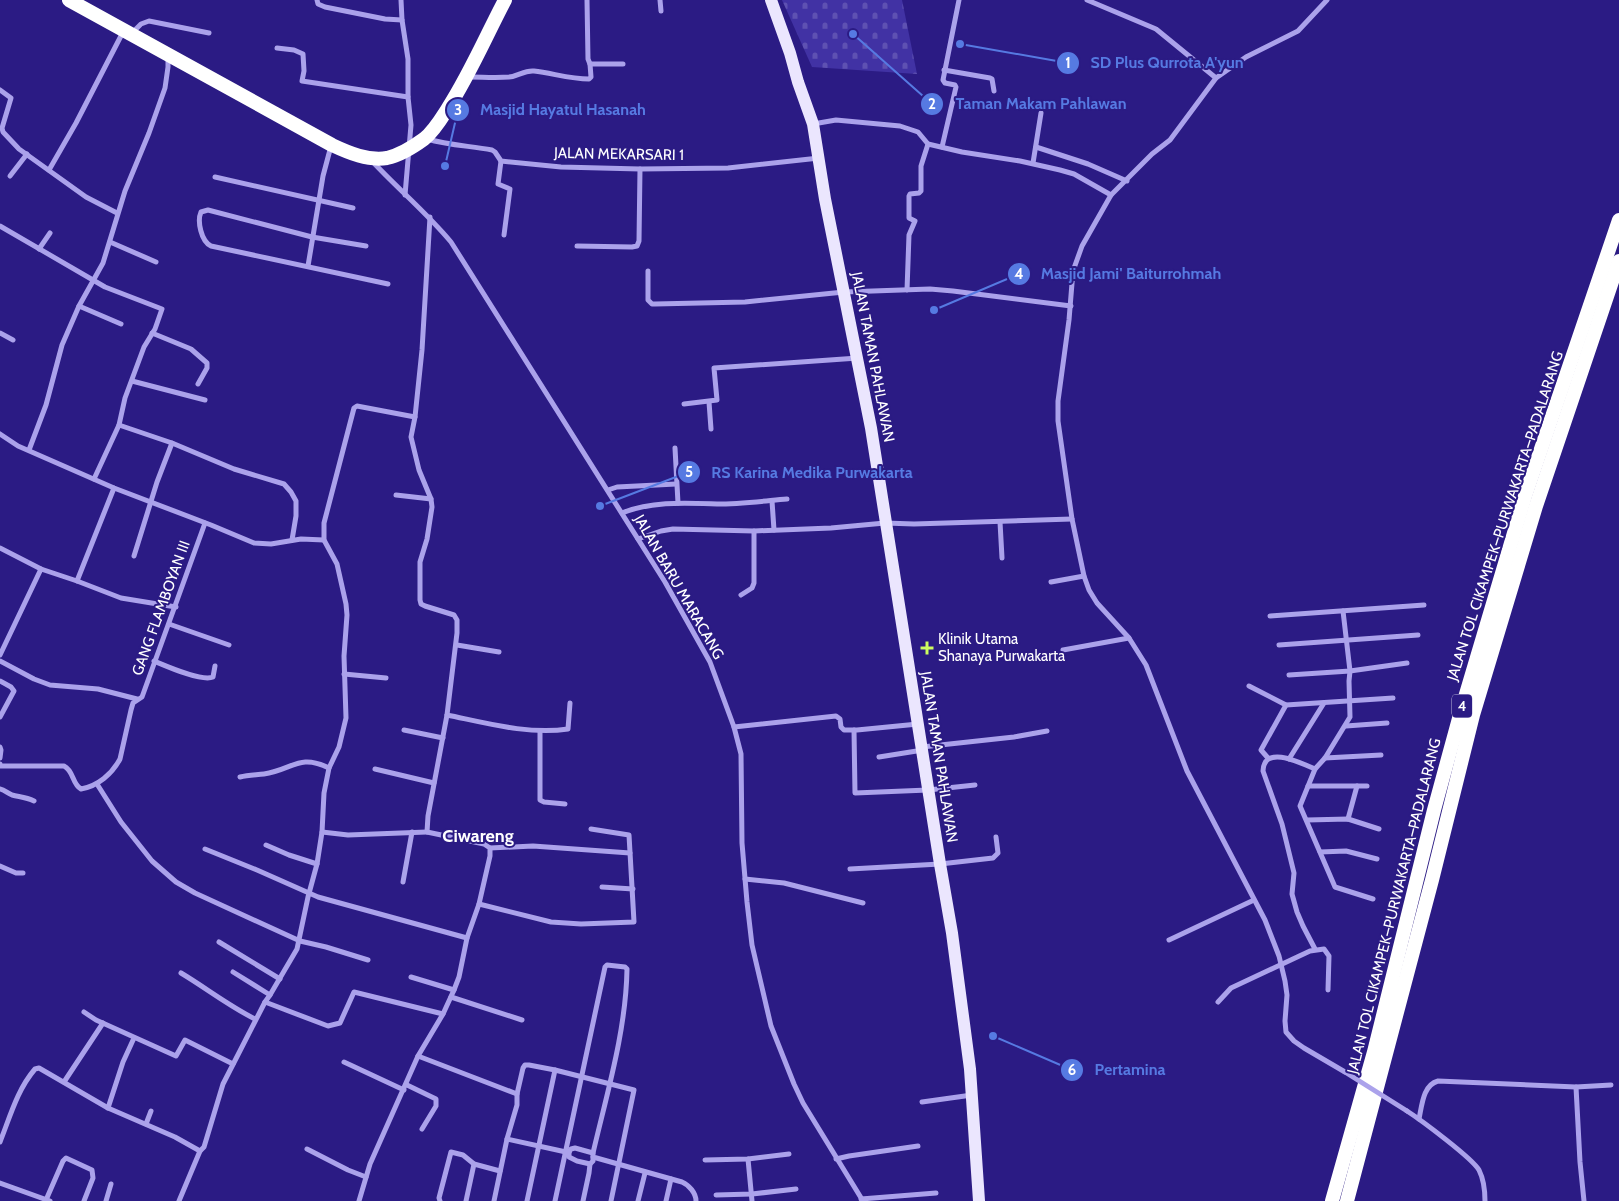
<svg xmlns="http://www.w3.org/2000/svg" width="1619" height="1201" viewBox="0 0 1619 1201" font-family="Cabin,sans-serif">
	<defs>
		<pattern id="cemetery-stones" width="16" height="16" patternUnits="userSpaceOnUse" patternTransform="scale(1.25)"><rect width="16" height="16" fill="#4132a4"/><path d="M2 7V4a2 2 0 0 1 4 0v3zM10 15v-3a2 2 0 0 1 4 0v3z" fill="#5e51b2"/></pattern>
	</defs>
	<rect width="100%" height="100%" fill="#2b1b84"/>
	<path fill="url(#cemetery-stones)" d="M782,0H902L917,74L812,67Z"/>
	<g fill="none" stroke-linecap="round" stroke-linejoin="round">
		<g stroke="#aba2eb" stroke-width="5">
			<path d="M317,0L318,4L325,7L385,19L402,20"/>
			<path d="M401,0L402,20L408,59V97L411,125L405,195"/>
			<path d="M587,0L588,59L590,64"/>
			<path d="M660,0L661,11"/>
			<path d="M1087,0L1156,29L1216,78"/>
			<path d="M1327,0L1298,31L1246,57L1216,78L1170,140L1152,154L1111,195L1082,246L1073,271L1069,320L1058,401V421L1072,519L1084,576L1089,590L1097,603L1129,638L1146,665L1187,771L1265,920L1279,956L1285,981L1287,995L1285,1021L1286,1032L1294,1041L1304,1048L1345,1072"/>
			<path d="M132,33L141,24L149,21L209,33"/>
			<path d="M277,48L294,50L303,54L304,71L302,81L408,97"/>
			<path d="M944,70L990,78L992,79L994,91"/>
			<path d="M470,77C482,77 496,78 509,77C519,76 524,70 534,71C552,73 570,79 589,79L591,77L590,64H623"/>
			<path d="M0,90L11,98L2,128L3,132L19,149L86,197L117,213"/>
			<path d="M813,124L836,120L900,126L918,132L928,144L962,152L1020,161L1060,170L1074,174L1111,195"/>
			<path d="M427,139C448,145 470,146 492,150L495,152L501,161L561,167L640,169L728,168L819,158"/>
			<path d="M942,147L956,87L955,85L945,83L943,80L959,0"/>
			<path d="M1036,147L1088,164L1127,181"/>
			<path d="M372,161C398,189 427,213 451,242L665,582L710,662L734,727L741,754L742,843L747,902L752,945L771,1026L794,1084L803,1103L863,1201"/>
			<path d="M501,161L498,184L510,189L504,235"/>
			<path d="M1033,163L1041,113"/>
			<path d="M49,170L76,123L123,32"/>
			<path d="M10,176L27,154"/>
			<path d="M215,177L353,208"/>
			<path d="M0,226L105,287L162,309L155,329L144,347L125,398L119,425L94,479"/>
			<path d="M110,242L156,262"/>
			<path d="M366,246L312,237L208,210L201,212C197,221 201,241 211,246L388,284"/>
			<path d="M577,246L632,247L637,246L639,241L640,169"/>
			<path d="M39,249L50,233"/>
			<path d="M308,266L323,176L331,146"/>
			<path d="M648,271V300L652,304H655L745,302L844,292L930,289L953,291L1071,306"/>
			<path d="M907,290L909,235L915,221L909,218V196L910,194L919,193L921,191V166L928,144"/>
			<path d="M79,306L121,324"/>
			<path d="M0,333L13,340"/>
			<path d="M152,333L191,349L207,363V368L198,384"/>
			<path d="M132,381L205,400"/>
			<path d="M709,402L711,429"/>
			<path d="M684,404L717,400L714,368L858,358"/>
			<path d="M119,425L172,443L234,469L284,484L291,492L296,501V516L292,540"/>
			<path d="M0,434L18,446L114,488L211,525L254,543L271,544L301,539L324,540"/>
			<path d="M675,448L678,503"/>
			<path d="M29,450L46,405L62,345L79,306L103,263L125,191L149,133L165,88L168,67V57"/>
			<path d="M608,490L617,487L676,484"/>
			<path d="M396,495L431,499"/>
			<path d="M772,501L774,530"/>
			<path d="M622,513C652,501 685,503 717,504C740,504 764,501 787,499"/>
			<path d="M1000,522L1002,558"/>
			<path d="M638,539L661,531L673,529L754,531L831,528L885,523L914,524L1072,519"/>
			<path d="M0,548L41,569"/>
			<path d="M134,556L157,482L172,443"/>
			<path d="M77,581L121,598L176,607"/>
			<path d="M1051,582L1084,576"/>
			<path d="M741,595L752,588L754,583V531"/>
			<path d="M1270,616L1424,605"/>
			<path d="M169,624L229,645"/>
			<path d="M457,645L499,652"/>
			<path d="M1279,645L1418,635"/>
			<path d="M1063,650L1129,638"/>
			<path d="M0,655L41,569L77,581L114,488"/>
			<path d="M0,661L34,679L50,685L98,689L137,699"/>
			<path d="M154,661C166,666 202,682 213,677L215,666"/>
			<path d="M344,674L386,678"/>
			<path d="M1289,675L1350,671L1407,663"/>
			<path d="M0,681L11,687L14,691L0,717"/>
			<path d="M1249,686L1286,705L1393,698"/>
			<path d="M447,715C486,723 529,735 568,729L570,703"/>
			<path d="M1346,726L1387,723"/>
			<path d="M734,727L836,716L840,719L841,727L844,730H857L918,724"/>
			<path d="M404,730L443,738"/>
			<path d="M854,730L855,793L928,790L975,785"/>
			<path d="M540,731V800L544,802L565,804"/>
			<path d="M0,747L1,750L0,758"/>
			<path d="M922,747L1014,737L1047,731"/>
			<path d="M879,757L923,750"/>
			<path d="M1268,758L1261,750L1286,705"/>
			<path d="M1325,758L1381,755"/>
			<path d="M1289,759L1324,703"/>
			<path d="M0,764V766H64C74,771 72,784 81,789C98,786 112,774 120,759L131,710L133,703L142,697L205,523"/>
			<path d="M375,769L434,783"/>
			<path d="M1315,769L1300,806L1335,887L1373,899"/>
			<path d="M240,777C248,775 256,775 264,774C292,770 299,753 329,768"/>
			<path d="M97,784L121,822L152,861L176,882L195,893L300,941L326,947L368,960"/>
			<path d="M1308,786H1367"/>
			<path d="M0,789C5,790 7,793 12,795C20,797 26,797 34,801"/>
			<path d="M1348,819L1357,786"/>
			<path d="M1307,820L1348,819L1379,829"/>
			<path d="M322,832L348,835L427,832"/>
			<path d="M266,845L289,855L317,864"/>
			<path d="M490,848L533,846L630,853"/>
			<path d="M205,849L257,870L318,897L467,938"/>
			<path d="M1320,852L1346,851L1377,859"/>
			<path d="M0,866L16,873H23"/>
			<path d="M850,869L940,864L993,858L998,853L996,837"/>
			<path d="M745,879L784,883L863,903"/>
			<path d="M403,882L412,832"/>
			<path d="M602,887L633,889"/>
			<path d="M479,904L551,922L581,924L634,922L629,835L591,829"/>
			<path d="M1169,940L1254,900"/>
			<path d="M219,942L280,979"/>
			<path d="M1315,949L1303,926L1297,912L1292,894L1294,873L1282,824L1263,771C1264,744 1301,763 1315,769L1325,758L1350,717L1349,681L1350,671L1343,611"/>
			<path d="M233,972L270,995"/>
			<path d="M181,973C206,988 229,1006 255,1019"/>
			<path d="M411,977L454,990"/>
			<path d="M451,997L522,1020"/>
			<path d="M265,1002L328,1026L340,1023L354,992L443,1014"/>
			<path d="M1218,1002L1231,988L1310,951L1324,949L1329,956L1328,990"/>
			<path d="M84,1012L96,1020L176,1056L185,1040L233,1064"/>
			<path d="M418,1056L517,1094"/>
			<path d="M344,1062L404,1090"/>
			<path d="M64,1082L103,1023"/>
			<path d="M407,1085L436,1099V1106L422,1129"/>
			<path d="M1576,1087L1580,1162L1584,1201"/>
			<path d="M922,1102L972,1095"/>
			<path d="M108,1108L123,1062L134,1038"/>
			<path d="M1407,1111C1421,1120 1472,1158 1479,1170C1484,1180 1485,1191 1485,1201"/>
			<path d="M1419,1119C1422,1105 1423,1085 1438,1081L1576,1087L1611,1085"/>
			<path d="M146,1124L151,1111"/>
			<path d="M507,1139L566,1152H569L571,1149L575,1148L593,1153V1157L682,1182C689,1185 696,1193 696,1201"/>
			<path d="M0,1142C10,1117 17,1090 35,1069L39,1068L108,1108L175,1137L200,1151"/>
			<path d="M307,1149L348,1170L366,1177"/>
			<path d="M569,1152V1157L577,1161L590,1164L593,1161V1157"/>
			<path d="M748,1159L752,1201"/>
			<path d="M836,1159L849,1156L918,1146"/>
			<path d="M705,1160L748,1159L789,1154"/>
			<path d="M0,1183L50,1201"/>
			<path d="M716,1195L752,1194L796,1189"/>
			<path d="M861,1199L936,1193"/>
			<path d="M46,1200L63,1161L66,1158L92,1170L93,1178L84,1201"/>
			<path d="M106,1201L111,1184"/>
			<path d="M179,1201L200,1151L204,1147L223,1084L265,1002L270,995L297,949L308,897L317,864L322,832L324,793L329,768L339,747L346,718L344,656L347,615L346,604L337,564L324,540V523L354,408L357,406L415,417"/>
			<path d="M359,1201L370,1164L418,1056L443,1014L454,990L459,977L467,938L479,904L490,856V848L484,844L427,832L428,816L447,715L457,633V620L454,615L425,606L421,604L420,600V562L427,539L432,507L431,499L419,470L411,437L415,417L422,350L430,217"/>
			<path d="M440,1201L439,1198L451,1152L463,1155L474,1164L500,1171"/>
			<path d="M466,1201L474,1164"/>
			<path d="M494,1201L507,1139L517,1105V1094L523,1068L525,1065H529L555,1070L634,1090L611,1201"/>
			<path d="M527,1201L555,1070"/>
			<path d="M555,1201L605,967L607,965L625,967L627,969C626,1031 607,1093 593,1153"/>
			<path d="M583,1201L589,1173L590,1164"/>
			<path d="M638,1201L645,1173"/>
			<path d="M666,1201L671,1179"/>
		</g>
		<path stroke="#ebe6fe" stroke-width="12" d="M771,0L790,53L798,82L813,124L825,199L871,428L940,864L952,933L970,1069L979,1201"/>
		<g stroke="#fff" stroke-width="14">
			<path d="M69,0L332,145C349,153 368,161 387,158C401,155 413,147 424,139C434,131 441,119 448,108C470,74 486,36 505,0"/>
			<path d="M1332,1201L1374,1052L1434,810L1461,711L1525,496L1619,220"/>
			<path d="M1347,1201L1432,880L1473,715L1536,506L1619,261"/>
		</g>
		<path stroke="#aba2eb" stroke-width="5" d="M1345,1072L1407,1111"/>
	</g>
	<path fill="#cdfc5f" stroke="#2b1b84" stroke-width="2" d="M924.5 640.5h5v5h5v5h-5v5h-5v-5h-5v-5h5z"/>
	<g text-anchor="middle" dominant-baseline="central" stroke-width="4" stroke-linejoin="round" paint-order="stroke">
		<rect fill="#2b1b84" stroke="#bfbbda" stroke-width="1" x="1452" y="694.5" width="20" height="23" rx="4"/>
		<g font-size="14" font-weight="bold" fill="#fff">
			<text x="1462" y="706">4</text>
		</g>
		<g font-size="15" fill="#fff" stroke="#2b1b84">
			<text transform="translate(619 154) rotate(1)">JALAN MEKARSARI 1</text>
			<text transform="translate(873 357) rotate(79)">JALAN TAMAN PAHLAWAN</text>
			<text transform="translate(1505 516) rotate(-72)">JALAN TOL CIKAMPEK–PURWAKARTA–PADALARANG</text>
			<text transform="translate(679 587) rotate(60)">JALAN BARU MARACANG</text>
			<text transform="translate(161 608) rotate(-70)">GANG FLAMBOYAN III</text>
			<text transform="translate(939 757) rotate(81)">JALAN TAMAN PAHLAWAN</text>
			<text transform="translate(1394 906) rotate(-76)">JALAN TOL CIKAMPEK–PURWAKARTA–PADALARANG</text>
		</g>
		<g font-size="15" fill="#fff" stroke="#2b1b84" text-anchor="start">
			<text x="938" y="639">Klinik Utama<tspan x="938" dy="17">Shanaya Purwakarta</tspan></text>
		</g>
		<g font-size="18" font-weight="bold" fill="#fff" stroke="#2b1b84">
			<text x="478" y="836">Ciwareng</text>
		</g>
	</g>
	<path fill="none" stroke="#567ae2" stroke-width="2" d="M960 44L1068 63M853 34L932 104M445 166L458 110M934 310L1019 274M600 506L689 472M993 1036L1072 1070"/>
	<g fill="#567ae2" stroke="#2b1b84" stroke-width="2">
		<circle cx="960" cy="44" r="5"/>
		<circle cx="853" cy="34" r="5"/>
		<circle cx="445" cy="166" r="5"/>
		<circle cx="934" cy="310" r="5"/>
		<circle cx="600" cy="506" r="5"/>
		<circle cx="993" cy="1036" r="5"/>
		<circle cx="1068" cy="63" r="12"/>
		<circle cx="932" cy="104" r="12"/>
		<circle cx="458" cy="110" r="12"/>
		<circle cx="1019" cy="274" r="12"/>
		<circle cx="689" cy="472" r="12"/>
		<circle cx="1072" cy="1070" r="12"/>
	</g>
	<g font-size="15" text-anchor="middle" font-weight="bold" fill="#fff">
		<text x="1068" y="68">1</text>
		<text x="932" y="109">2</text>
		<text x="458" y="115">3</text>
		<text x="1019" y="279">4</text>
		<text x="689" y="477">5</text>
		<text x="1072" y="1075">6</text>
	</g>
	<g font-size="16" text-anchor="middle" font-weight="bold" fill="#567ae2" stroke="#2b1b84" stroke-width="4" stroke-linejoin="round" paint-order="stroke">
		<text x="1167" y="68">SD Plus Qurrota A'yun</text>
		<text x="1041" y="109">Taman Makam Pahlawan</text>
		<text x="563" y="115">Masjid Hayatul Hasanah</text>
		<text x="1131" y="279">Masjid Jami' Baiturrohmah</text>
		<text x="812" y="478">RS Karina Medika Purwakarta</text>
		<text x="1130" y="1075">Pertamina</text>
	</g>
</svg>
